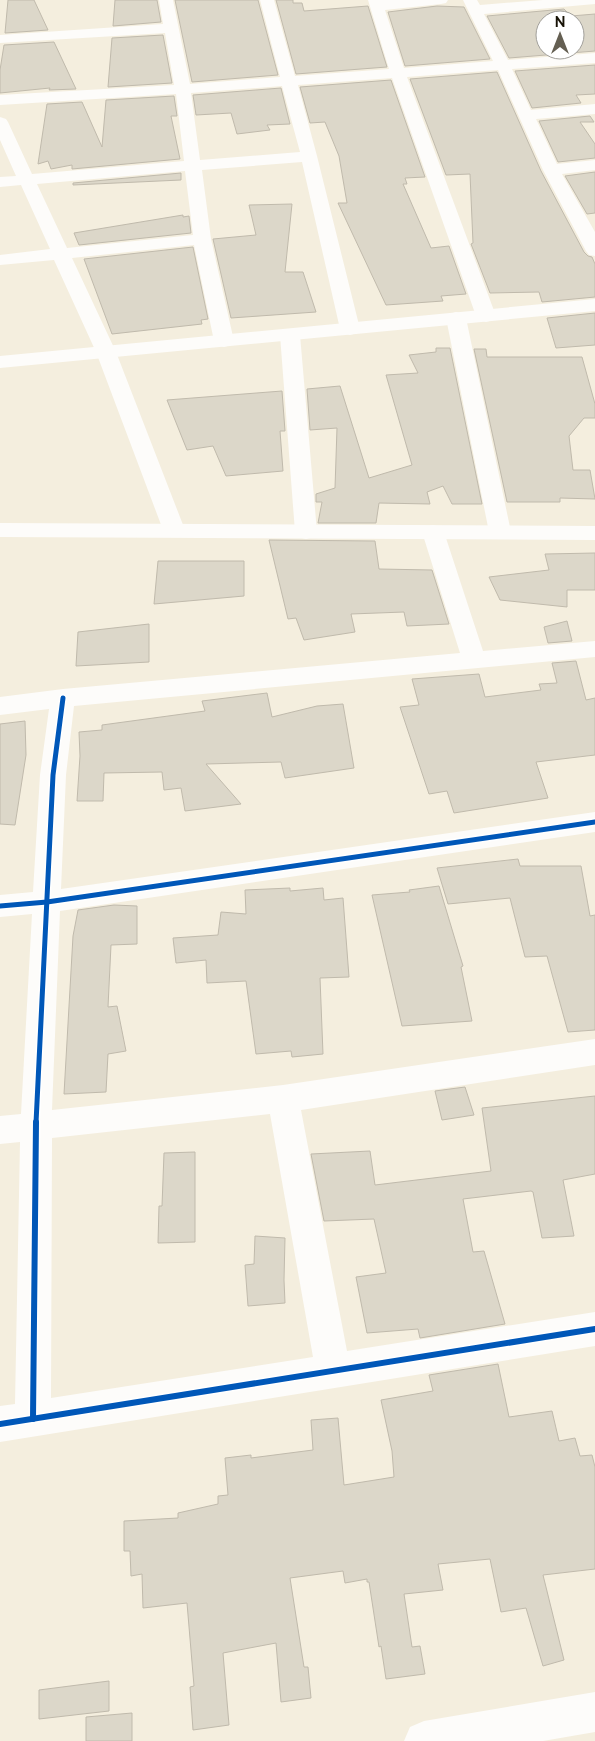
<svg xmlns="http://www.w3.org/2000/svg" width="595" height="1741" viewBox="0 0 595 1741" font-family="Raleway,sans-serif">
	<rect width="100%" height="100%" fill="#f4eede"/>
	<g fill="#dcd7c9" stroke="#c0baac" fill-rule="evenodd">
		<path d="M8,0H34L48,30L5,33Z"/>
		<path d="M115,0H157L161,22L113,26Z"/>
		<path d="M175,0H258L278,75L192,82Z"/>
		<path d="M276,0H293V3H302L304,11L368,6L387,67L296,74Z"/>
		<path d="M437,6L464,7L490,59L405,66L388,12Z"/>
		<path d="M564,9L571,16L595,14V51L509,58L487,16ZM545,20H575V50H545Z"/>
		<path d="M163,35L172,83L108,87L112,38Z"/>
		<path d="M54,42L76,89L49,90L50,88L0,93V70L4,45Z"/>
		<path d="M595,65V94L576,95L581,103L532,108L515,71Z"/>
		<path d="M497,72L541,171L584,252L588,256L592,257L595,264V297L542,302L539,292L490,293L471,244L473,243L470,174L446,175L410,79Z"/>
		<path d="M391,80L425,177L405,178L407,184H403L431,248L449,246L466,294L441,296L443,301L386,305L338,203H347L339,156L325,122L310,123L300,87Z"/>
		<path d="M281,88L290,124L267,125L270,130L237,134L231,113L196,115L193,95Z"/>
		<path d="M174,96L177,116H171L180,159L72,169V165L51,169L48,161L38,164L47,104L82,102L102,147L106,100Z"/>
		<path d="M590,116L594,122H580L595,144V158L558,162L539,121Z"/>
		<path d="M595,172V213L587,214L565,176Z"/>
		<path d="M181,173V180L73,185V183Z"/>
		<path d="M292,204L285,272H303L316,312L231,318L213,239L256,235L249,205Z"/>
		<path d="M183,215V217L189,216L191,233L79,245L74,233Z"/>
		<path d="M193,247L208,319L201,320L202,324L112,334L84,259Z"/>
		<path d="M595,313V345L556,348L547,318Z"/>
		<path d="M436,348H450L482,504H452L443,486L427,492L430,504L379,503L376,523H318L322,502H316V494L335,488L337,428L310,430L307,389L340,386L369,478L412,465L386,375L418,373L409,355L436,352Z"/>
		<path d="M474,349H486L487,357H582L595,404V418H584L569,436L573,470H590L595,499L560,498V502H507Z"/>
		<path d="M282,391L285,431H280L283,471L226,476L213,446L187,450L167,400Z"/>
		<path d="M269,540L375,541L379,569L432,570L449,624L407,626L404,612L351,614L355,632L304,640L296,618L288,619Z"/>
		<path d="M595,553V590H567V607L500,600L489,577L549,570L545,554Z"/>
		<path d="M158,561H244V596L154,604Z"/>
		<path d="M567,621L572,641L548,643L544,627Z"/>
		<path d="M149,624V662L76,666L78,632Z"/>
		<path d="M576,661L586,700L595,698V755L536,762L548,798L454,813L447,791L429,794L400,707L419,705L412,679L479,674L485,697L541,690L539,684L557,683L552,663Z"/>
		<path d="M267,693L272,717L317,706L343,704L354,768L285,778L281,762L206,764L241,804L185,811L181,788L164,790L162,772L104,773L103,801H77L80,756L79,732L102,730V725L205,711L202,701Z"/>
		<path d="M25,721L26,755L15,825L0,824V724Z"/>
		<path d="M518,859L520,866H581L590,916L595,915V1030L568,1032L547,956L525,957L510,898L448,904L437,868Z"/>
		<path d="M439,886L463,966L461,967L472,1021L402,1026L372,895L410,892L409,890Z"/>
		<path d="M290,888V891L323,888L324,900L343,898L349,977L320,978L323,1054L292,1057L291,1051L256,1054L246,981L207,983L206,960L176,963L173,938L218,935L221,912L246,914L245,890Z"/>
		<path d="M114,905L137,906V944L111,945L108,1007L117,1006L126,1051L108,1054L106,1092L64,1094L73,936L78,910Z"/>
		<path d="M465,1087L474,1115L442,1120L435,1091Z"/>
		<path d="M595,1096V1174L563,1180L574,1236L542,1238L533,1192L531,1191L463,1199L473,1252L484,1251L505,1324L420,1338L418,1329L367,1333L356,1277L386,1273L374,1219L324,1221L311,1154L370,1151L375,1185L491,1171L482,1108Z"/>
		<path d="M195,1152V1242L158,1243L159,1206H162L164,1153Z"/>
		<path d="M255,1236L285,1238L284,1280L285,1303L248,1306L245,1265L254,1264Z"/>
		<path d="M498,1364L509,1417L552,1411L559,1441L575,1438L580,1456L592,1455L595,1467V1569L543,1575L564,1660L543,1666L526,1608L501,1612L490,1559L438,1564L443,1590L404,1594L412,1647L420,1646L425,1674L386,1679L381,1646L379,1647L369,1582H367V1579L345,1583L343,1571L290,1578L304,1667H308L311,1698L281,1702L276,1643L223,1653L229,1725L193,1730L190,1687L194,1686L187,1603L143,1608L142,1574L131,1576L130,1551H124V1521L178,1518V1513L218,1504V1496L228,1495L225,1458L251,1455V1458L313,1450L311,1420L338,1418L344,1485L394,1477L392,1451L381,1400L433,1391L429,1375Z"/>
		<path d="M109,1681V1711L39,1719V1690Z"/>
		<path d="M132,1713V1741H86V1717Z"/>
	</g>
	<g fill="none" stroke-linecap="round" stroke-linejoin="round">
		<g fill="#fdfcfa" fill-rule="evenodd">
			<path d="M159,0H173L190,84L280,77L260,0H274L295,76L389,69L368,0H448L446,3L441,4L385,10L404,68L493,61L463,0H477L480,5L543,0H595V4L484,14L508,60L595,53V63L512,69L531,110L595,104V114L536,119L557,164L595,160V170L562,174L595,232V256L589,255L586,251L543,170L498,70L407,77L496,316L493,320L486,322L479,320L476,316L392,78L298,85L317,156L360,329L357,333L350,335L343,333L340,329L302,162L202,170L211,239L234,341L231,345L224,347L217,345L214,341L194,245L72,258L116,352L185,530L182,535L174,537L166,535L163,530L96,352L54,260L0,265V255L50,249L21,185L0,187V177L16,176L0,140V117L6,119L8,122L32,174L184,161L176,94L0,105V95L174,85L165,33L0,43V35L163,24ZM282,86L300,152L200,160L191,93ZM185,171L193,235L67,248L37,184Z"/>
			<path d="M456,312L463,314L466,318L511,532L508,537L500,539L492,537L489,532L446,318L449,314Z"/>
			<path d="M290,329L297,331L300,335L317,532L314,537L306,539L298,537L295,532L280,335L283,331Z"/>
			<path d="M433,525L441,527L444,532L483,651L595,641V657L74,706L66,775L61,889L595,812V832L60,911L52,1110L283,1085L595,1039V1065L301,1110L347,1351L595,1312V1346L0,1442V1406L15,1404L20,1142L0,1144V1116L21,1114L32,914L0,917V895L33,892L40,775L49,709L0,715V697L63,689L460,653L422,532L425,527ZM270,1114L313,1357L51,1398L52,1138Z"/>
			<path d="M595,1692V1732L543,1741H404L410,1727L424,1721Z"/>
		</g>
		<g fill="#fdfcfa" fill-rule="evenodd">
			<path d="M595,299V311L0,368V356Z"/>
			<path d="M0,523L595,526V540L0,537Z"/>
		</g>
		<g stroke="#fff" stroke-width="8">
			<g id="cycleway-far1">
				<path d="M0,906L47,902L595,822"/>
				<path d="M36,1123L53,775L63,698"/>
			</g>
		</g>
		<g stroke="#fff" stroke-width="9">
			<g id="cycleway">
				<path d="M33,1419L36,1122"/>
				<path d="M0,1424L595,1329"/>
			</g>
		</g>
		<use href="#cycleway-far1" stroke="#0057b8" stroke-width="5"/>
		<use href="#cycleway" stroke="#0057b8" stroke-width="6"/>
	</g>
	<g transform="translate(560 35)"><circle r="24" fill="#ffffff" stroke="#a2a09b"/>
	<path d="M0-4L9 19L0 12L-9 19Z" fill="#645f52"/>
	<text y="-8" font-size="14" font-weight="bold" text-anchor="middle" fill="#171206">N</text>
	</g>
</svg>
